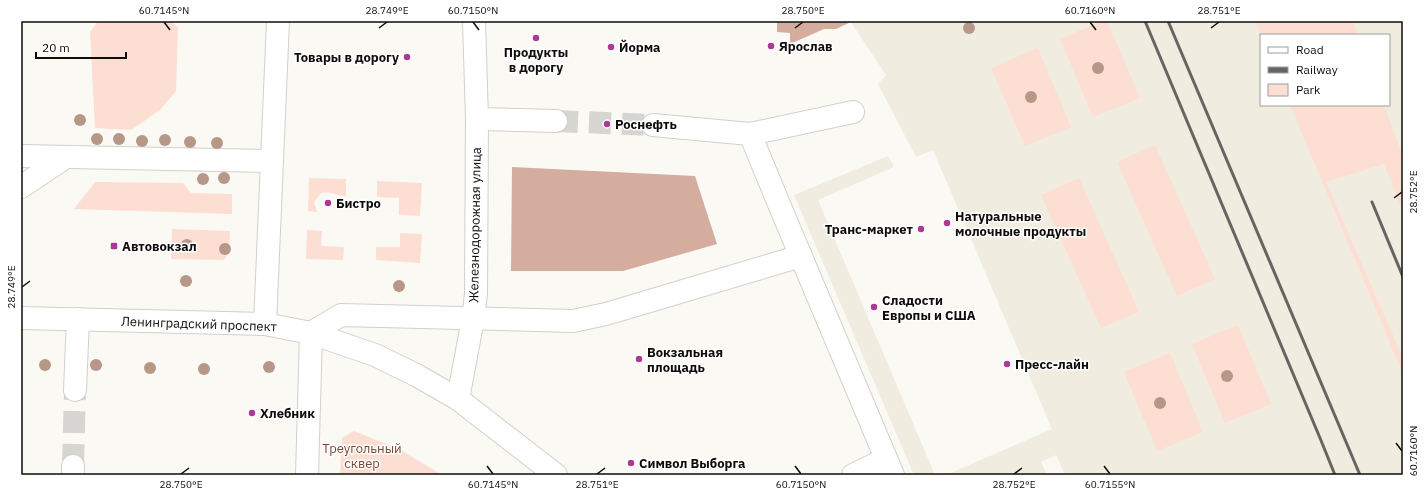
<svg xmlns="http://www.w3.org/2000/svg" width="1424" height="496" viewBox="0 0 1424 496" font-family="'IBM Plex Sans',sans-serif">
	<rect width="100%" height="100%" fill="#fbf9f4"/>
	<g fill="#f1ece0" fill-rule="evenodd">
		<path d="M850,21H1403V475H1065L1056,455L1041,462L1047,475H946L1052,429L933,150L916,157L878,84L886,75ZM1261,35H1389V105H1261Z"/>
		<path d="M888,156L894,167L818,200L935,475H914L794,195Z"/>
	</g>
	<g fill="#fdded2">
		<path d="M98,21H170L178,27L176,91L160,110L131,130L95,128L90,32Z"/>
		<path d="M1102,21H1107L1140,98L1093,117L1060,39Z"/>
		<path d="M1255,21H1353L1358,35H1261V36Z"/>
		<path d="M1038,48L1071,127L1025,146L991,68Z"/>
		<path d="M1290,105H1384L1403,157V211L1384,164L1326,182L1403,358V374Z"/>
		<path d="M1155,145L1215,279L1177,296L1117,162Z"/>
		<path d="M309,178L346,179V196C336,195 330,191 321,193L314,202L317,212L308,211Z"/>
		<path d="M1079,178L1139,312L1101,328L1041,195Z"/>
		<path d="M377,181L422,183L420,216L399,215V198L377,197Z"/>
		<path d="M95,182L183,183L191,193L232,194V214L74,209Z"/>
		<path d="M172,229L230,231L229,252L224,260L171,259Z"/>
		<path d="M307,230L322,231L321,246L344,247L343,260L306,259Z"/>
		<path d="M400,233L422,234L420,263L376,260V247H400Z"/>
		<path d="M1238,325L1271,404L1225,423L1192,344Z"/>
		<path d="M1170,353L1203,432L1157,451L1124,372Z"/>
		<path d="M354,431L401,450L442,475H340L342,438Z"/>
	</g>
	<g fill="#d4ad9e">
		<path d="M766,21H850L851,22L836,29H824L790,44V33L777,32V22Z"/>
		<path d="M512,167L695,176L717,244L623,271H511Z"/>
	</g>
	<g fill="none" stroke-linecap="round" stroke-linejoin="round">
		<g stroke="#d7d5d1" stroke-width="22" stroke-dasharray="22 11" stroke-linecap="butt">
			<path d="M556,121L653,125"/>
			<path d="M73,466L75,390"/>
		</g>
		<g stroke="#d2d0cb" stroke-width="24">
			<g id="minor">
				<path d="M477,119L556,121"/>
				<path d="M653,125L750,134L853,112"/>
				<path d="M750,134L789,228L893,475"/>
				<path d="M21,156L272,161"/>
				<path d="M21,187L66,157"/>
				<path d="M265,324L278,21"/>
				<path d="M75,390L78,319"/>
				<path d="M458,399L473,319L476,294L477,119L474,21"/>
				<path d="M73,475V466"/>
				<path d="M307,475L311,333L341,315L573,321L606,314L801,256"/>
				<path d="M853,475L886,459"/>
			</g>
		</g>
		<g stroke="#d2d0cb" stroke-width="24">
			<path id="major" d="M21,318L265,324L311,333L375,355L416,375L458,399L556,475"/>
		</g>
		<use href="#minor" stroke="#fff" stroke-width="22"/>
		<use href="#major" stroke="#fff" stroke-width="22"/>
		<g stroke="#676562" stroke-width="3">
			<path d="M1145,21L1320,438L1335,475"/>
			<path d="M1168,21L1360,475"/>
			<path d="M1372,202L1403,277"/>
		</g>
	</g>
	<g fill="#b69889">
		<circle cx="969" cy="28" r="6"/>
		<circle cx="1098" cy="68" r="6"/>
		<circle cx="1031" cy="97" r="6"/>
		<circle cx="80" cy="120" r="6"/>
		<circle cx="97" cy="139" r="6"/>
		<circle cx="119" cy="139" r="6"/>
		<circle cx="165" cy="140" r="6"/>
		<circle cx="142" cy="141" r="6"/>
		<circle cx="190" cy="142" r="6"/>
		<circle cx="217" cy="143" r="6"/>
		<circle cx="224" cy="178" r="6"/>
		<circle cx="203" cy="179" r="6"/>
		<circle cx="187" cy="245" r="6"/>
		<circle cx="225" cy="249" r="6"/>
		<circle cx="186" cy="281" r="6"/>
		<circle cx="399" cy="286" r="6"/>
		<circle cx="45" cy="365" r="6"/>
		<circle cx="96" cy="365" r="6"/>
		<circle cx="269" cy="367" r="6"/>
		<circle cx="150" cy="368" r="6"/>
		<circle cx="204" cy="369" r="6"/>
		<circle cx="1227" cy="376" r="6"/>
		<circle cx="1160" cy="403" r="6"/>
	</g>
	<path fill="none" stroke="#0d0c0a" stroke-width="1.5" d="M164,22L170,30M473,22L479,30M1090,22L1096,30M379,28L387,22M795,28L803,22M1211,28L1219,22M1394,198L1402,192M22,287L30,281M1396,443L1402,451M487,466L493,474M795,466L801,474M1104,466L1110,474M181,474L189,468M597,474L605,468M1014,474L1022,468"/>
	<g fill="#ab3a96" stroke="#fff" stroke-width="1.5">
		<circle cx="536" cy="38" r="4"/>
		<circle cx="771" cy="46" r="4"/>
		<circle cx="611" cy="47" r="4"/>
		<circle cx="407" cy="57" r="4"/>
		<circle cx="607" cy="124" r="4"/>
		<circle cx="328" cy="203" r="4"/>
		<circle cx="947" cy="223" r="4"/>
		<circle cx="921" cy="229" r="4"/>
		<rect x="110" y="242" width="8" height="8" rx="2"/>
		<circle cx="874" cy="307" r="4"/>
		<circle cx="639" cy="359" r="4"/>
		<circle cx="1007" cy="364" r="4"/>
		<circle cx="252" cy="413" r="4"/>
		<circle cx="631" cy="463" r="4"/>
	</g>
	<g text-anchor="middle" dominant-baseline="central" stroke-width="3" stroke-linejoin="round" paint-order="stroke">
		<g font-size="13" font-weight="bold" fill="#0d0c0a" stroke="#fff" text-anchor="start">
			<text x="779" y="46">Ярослав</text>
			<text x="619" y="47">Йорма</text>
			<text x="536" y="52" text-anchor="middle">Продукты<tspan x="536" dy="15">в дорогу</tspan></text>
			<text x="399" y="57" text-anchor="end">Товары в дорогу</text>
			<text x="615" y="124">Роснефть</text>
			<text x="336" y="203">Бистро</text>
			<text x="955" y="216">Натуральные<tspan x="955" dy="15">молочные продукты</tspan></text>
			<text x="913" y="229" text-anchor="end">Транс-маркет</text>
			<text x="122" y="246">Автовокзал</text>
			<text x="882" y="300">Сладости<tspan x="882" dy="15">Европы и США</tspan></text>
			<text x="647" y="352">Вокзальная<tspan x="647" dy="15">площадь</tspan></text>
			<text x="1015" y="364">Пресс-лайн</text>
			<text x="260" y="413">Хлебник</text>
			<text x="639" y="463">Символ Выборга</text>
		</g>
		<g font-size="13" fill="#0d0c0a" stroke="#fff">
			<text transform="translate(475 225) rotate(-89)">Железнодорожная улица</text>
			<text transform="translate(199 324) rotate(2)">Ленинградский проспект</text>
		</g>
		<g font-size="13" fill="#7d4832" stroke="#fff">
			<text x="362" y="448">Треугольный<tspan x="362" dy="15">сквер</tspan></text>
		</g>
	</g>
	<rect width="1424" height="496" fill="none" stroke="#ffffff" stroke-width="44"/>
	<rect x="1260" y="34" width="130" height="72" fill="#ffffff" stroke="#9e9e9d"/>
	<rect x="1268" y="47" width="20" height="6" fill="#ffffff" stroke="#9e9e9d"/>
	<text x="1296" y="54" font-size="12" fill="#0d0c0a">Road</text>
	<rect x="1268" y="67" width="20" height="6" fill="#676562" stroke="#9e9e9d"/>
	<text x="1296" y="74" font-size="12" fill="#0d0c0a">Railway</text>
	<rect x="1268" y="84" width="20" height="12" fill="#fdded2" stroke="#9e9e9d"/>
	<text x="1296" y="94" font-size="12" fill="#0d0c0a">Park</text>
	<path d="M36 52v6h90v-6" fill="none" stroke="#0d0c0a" stroke-width="2"/>
	<text x="42" y="52" font-size="12" fill="#0d0c0a" stroke="#ffffff" stroke-width="3" paint-order="stroke">20 m</text>
	<rect x="22" y="22" width="1380" height="452" fill="none" stroke="#0d0c0a" stroke-width="1.5"/>
	<g font-size="10" text-anchor="middle" fill="#0d0c0a">
		<text x="164" y="14">60.7145°N</text>
		<text x="387" y="14">28.749°E</text>
		<text x="473" y="14">60.7150°N</text>
		<text x="803" y="14">28.750°E</text>
		<text x="1090" y="14">60.7160°N</text>
		<text x="1219" y="14">28.751°E</text>
		<text transform="translate(1413 192) rotate(-90)" y="4">28.752°E</text>
		<text transform="translate(11 287) rotate(-90)" y="4">28.749°E</text>
		<text transform="translate(1413 451) rotate(-90)" y="4">60.7160°N</text>
		<text x="181" y="488">28.750°E</text>
		<text x="493" y="488">60.7145°N</text>
		<text x="597" y="488">28.751°E</text>
		<text x="801" y="488">60.7150°N</text>
		<text x="1014" y="488">28.752°E</text>
		<text x="1110" y="488">60.7155°N</text>
	</g>
</svg>
